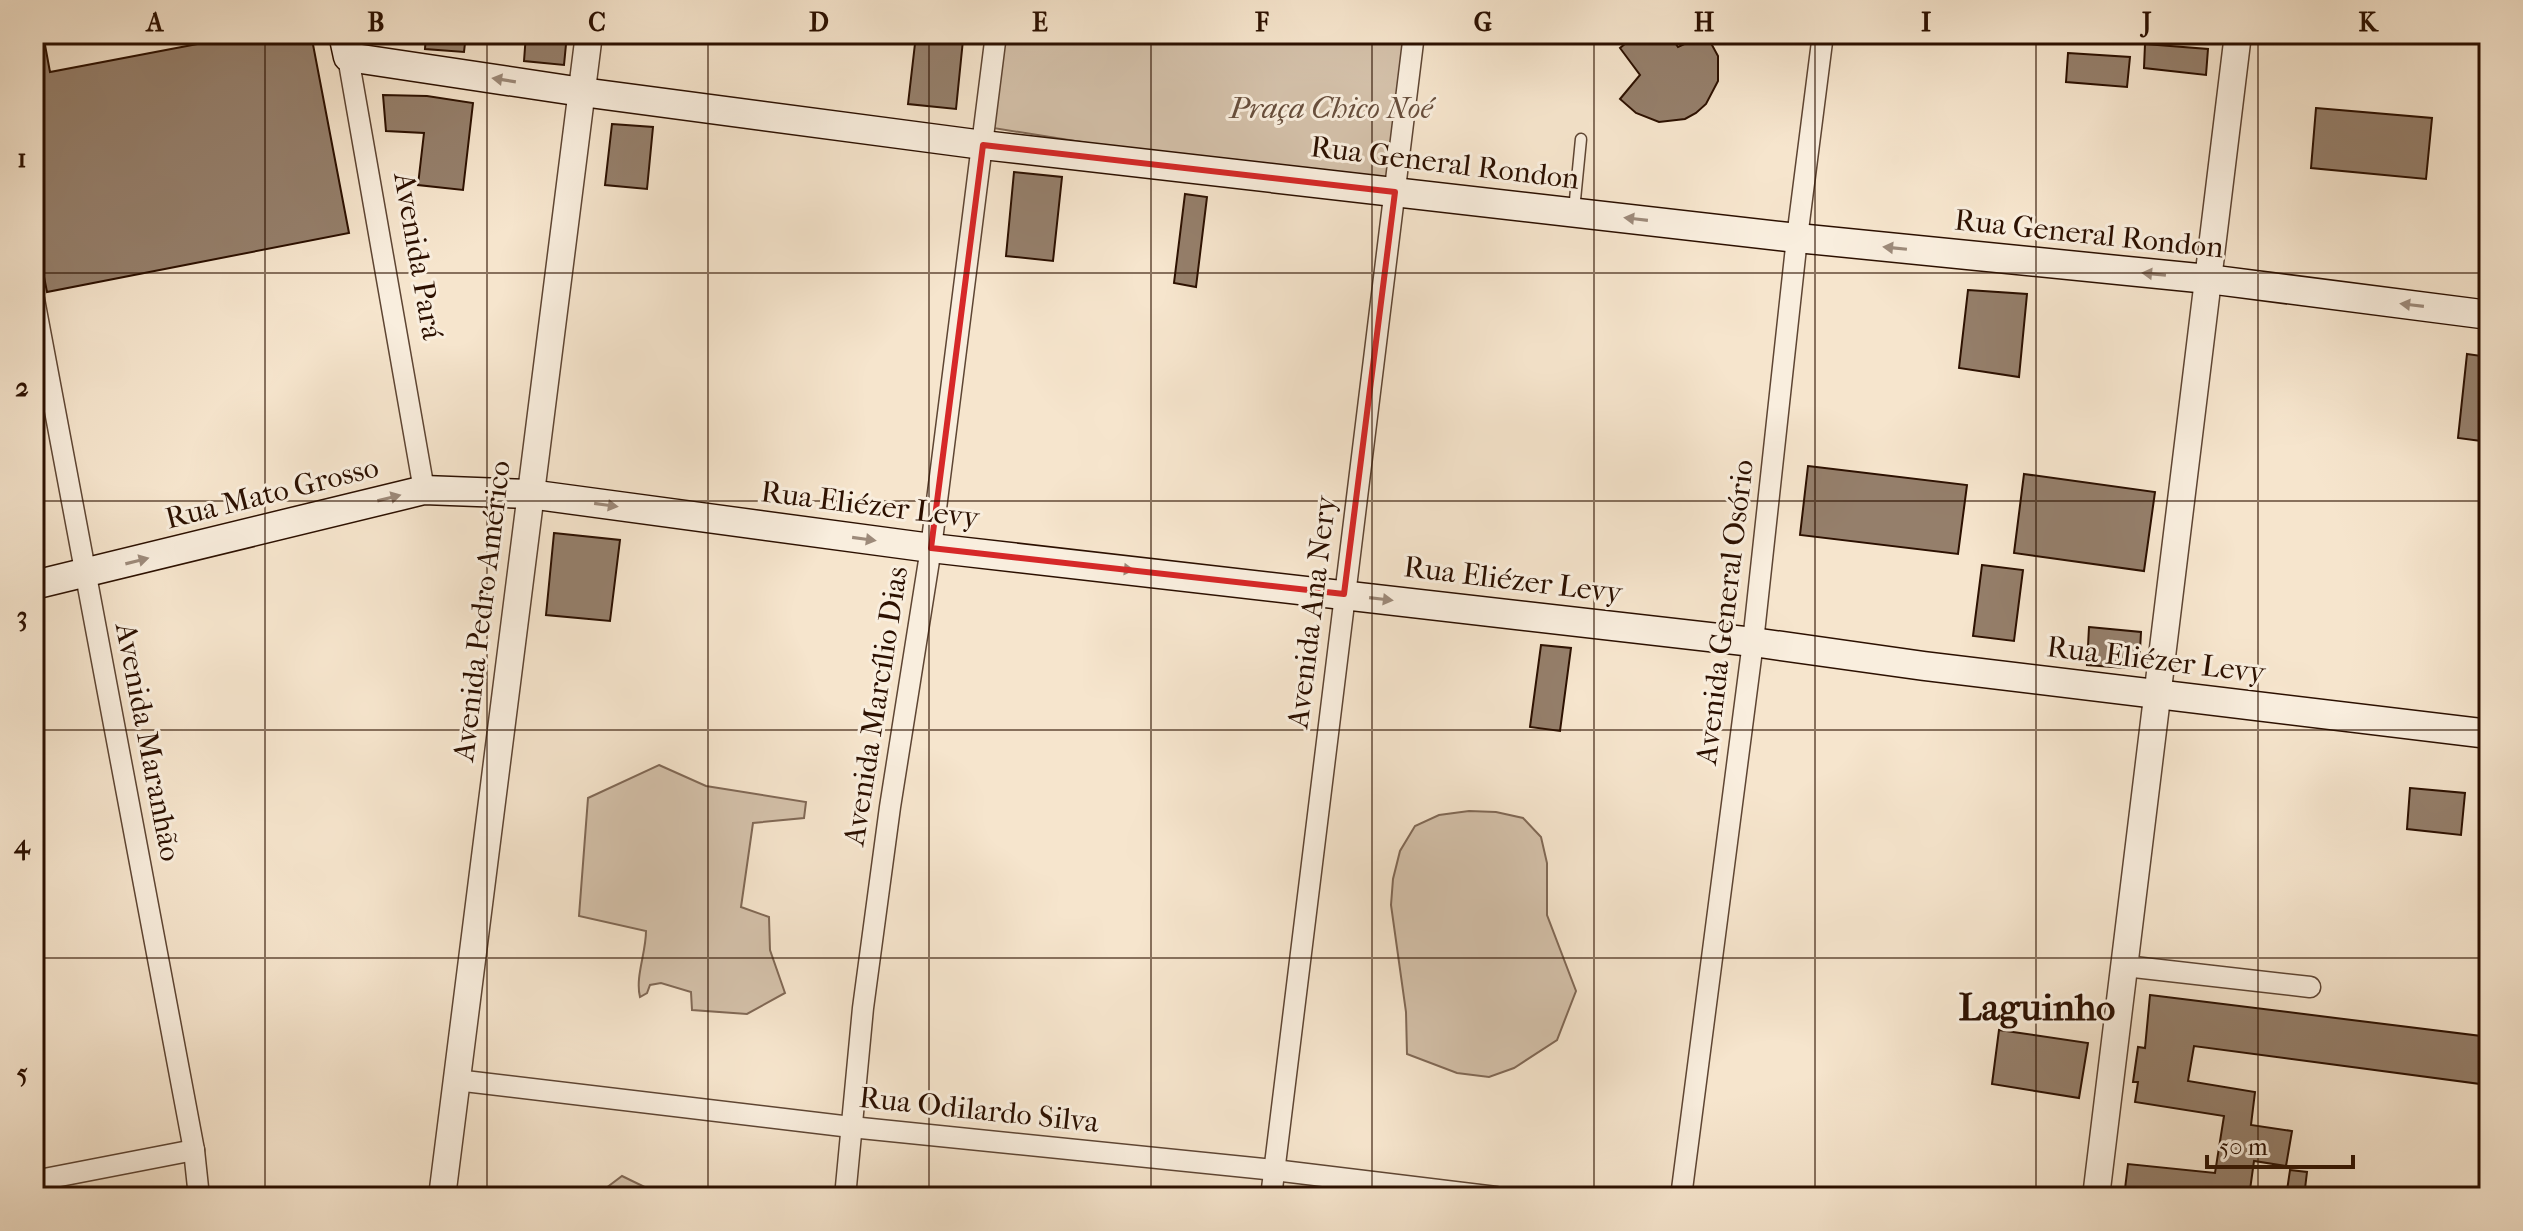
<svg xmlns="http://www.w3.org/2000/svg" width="2523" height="1231" viewBox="0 0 2523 1231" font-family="'IM FELL French Canon',serif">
	<rect width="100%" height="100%" fill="#f6e5cd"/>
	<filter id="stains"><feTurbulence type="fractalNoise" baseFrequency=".0025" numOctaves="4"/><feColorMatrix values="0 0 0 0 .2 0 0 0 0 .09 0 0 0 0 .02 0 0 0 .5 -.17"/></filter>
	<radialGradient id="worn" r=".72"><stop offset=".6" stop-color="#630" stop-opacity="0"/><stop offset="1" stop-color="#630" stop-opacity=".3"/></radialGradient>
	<g fill="#d4c1aa" stroke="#806855" stroke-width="2">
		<path d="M992,34H1414L1395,192L981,126Z"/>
		<path d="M659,765L706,786L806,802L804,818L753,823L741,907L769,917L770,950L785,993L747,1014L692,1010L691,992L661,983L650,985L647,993L640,997C635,977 646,953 646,931L579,916L588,798Z"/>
		<path d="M1469,811L1496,812L1523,818L1541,837L1547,863V915L1576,991L1557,1040L1514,1068L1489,1077L1457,1073L1407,1054L1406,1012L1391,905L1393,879L1400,851L1415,826L1439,815Z"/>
		<path d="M622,1176L659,1194L679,1197H603L606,1188Z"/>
	</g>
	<g fill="#957f6b" stroke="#2c1000" stroke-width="2">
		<path d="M34,34H43L50,72L250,34H311L349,233L47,292L34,226Z"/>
		<path d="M426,34H466L464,52L425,49Z"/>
		<path d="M526,34H567L564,65L524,61Z"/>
		<path d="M1637,34H1669L1678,47L1706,34L1718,56V81L1706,104L1696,113L1685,119L1659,122L1636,113L1620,99L1640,75L1620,48Z"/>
		<path d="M916,35L963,40L956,109L908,104Z"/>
		<path d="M2145,44L2208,49L2206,75L2144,68Z"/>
		<path d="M2068,53L2130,57L2127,87L2066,82Z"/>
		<path d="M383,95L427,96L473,103L463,190L418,185L424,133L386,131Z"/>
		<path d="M2316,108L2432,118L2426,179L2311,168Z"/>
		<path d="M612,124L653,127L647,189L605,185Z"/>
		<path d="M1014,172L1062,177L1053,261L1006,256Z"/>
		<path d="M1185,194L1207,197L1196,287L1174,283Z"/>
		<path d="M1968,290L2027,294L2019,377L1959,368Z"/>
		<path d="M2467,354L2489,357V442L2458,438Z"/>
		<path d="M1808,466L1967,485L1958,554L1800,535Z"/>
		<path d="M2024,474L2155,492L2144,571L2014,553Z"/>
		<path d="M554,533L620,540L610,621L546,615Z"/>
		<path d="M1982,565L2023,570L2014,641L1973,636Z"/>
		<path d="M2089,627L2141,632L2139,669L2087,665Z"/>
		<path d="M1541,645L1571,648L1560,731L1530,727Z"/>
		<path d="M2410,788L2465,793L2461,835L2407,829Z"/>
		<path d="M2150,995L2489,1037L2488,1085L2194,1046L2188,1081L2255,1092L2251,1125L2292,1131L2286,1166L2254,1161L2249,1197H2124L2128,1164L2215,1173L2224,1116L2135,1102L2138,1082H2133L2138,1047L2145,1048Z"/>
		<path d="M1999,1030L2088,1043L2079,1098L1992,1084Z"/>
		<path d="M2290,1170L2307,1172L2304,1197H2286Z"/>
	</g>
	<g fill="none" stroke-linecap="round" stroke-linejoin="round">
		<g stroke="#5e4533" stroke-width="13">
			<path id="service" d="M1574,210L1581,139"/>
		</g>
		<g stroke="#5e4533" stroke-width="23">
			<g id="minor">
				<path d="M348,57L424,490"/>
				<path d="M34,299L194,1150L199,1197"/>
				<path d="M2125,966L2310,987"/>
				<path d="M456,1080L851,1127L1274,1170L1496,1197"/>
				<path d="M34,1181L194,1150"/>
				<path d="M845,1197L863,1008L890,807L931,548L996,34"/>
				<path d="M1271,1197L1414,34"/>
				<path d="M1681,1197L1753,642L1797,238L1823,34"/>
			</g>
		</g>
		<g stroke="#5e4533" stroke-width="29">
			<g id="tertiary">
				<path d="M442,1197L589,34"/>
				<path d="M2096,1197L2238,34"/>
			</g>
		</g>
		<g stroke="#2c1000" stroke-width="31">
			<g id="secondary">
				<path d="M343,34L348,57L582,92L983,145L1797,238L2208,279L2489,315"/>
				<path d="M34,585L424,490L529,494L931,548L1753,642L1924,666L2489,734"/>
			</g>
		</g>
		<use href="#service" stroke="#f9eede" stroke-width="10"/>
		<use href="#minor" stroke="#f9eede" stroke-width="20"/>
		<use href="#tertiary" stroke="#f9eede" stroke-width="26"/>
		<use href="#secondary" stroke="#f9eede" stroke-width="28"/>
	</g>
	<defs><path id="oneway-solid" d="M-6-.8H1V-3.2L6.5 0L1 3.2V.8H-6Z" transform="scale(2)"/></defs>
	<g fill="#9d8a7a">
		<use href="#oneway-solid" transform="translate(504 80) rotate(-171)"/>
		<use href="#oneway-solid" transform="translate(1636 219) rotate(-173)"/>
		<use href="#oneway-solid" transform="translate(1895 248) rotate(-174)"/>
		<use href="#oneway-solid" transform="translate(2154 274) rotate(-174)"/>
		<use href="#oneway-solid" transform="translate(2412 305) rotate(-173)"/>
		<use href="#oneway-solid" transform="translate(389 498) rotate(-14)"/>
		<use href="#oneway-solid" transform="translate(606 505) rotate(8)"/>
		<use href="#oneway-solid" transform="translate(864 539) rotate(8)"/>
		<use href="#oneway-solid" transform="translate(137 561) rotate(-14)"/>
		<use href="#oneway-solid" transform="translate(1122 569) rotate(6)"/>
		<use href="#oneway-solid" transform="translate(1381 599) rotate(7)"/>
	</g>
	<path fill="none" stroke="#d62828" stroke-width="6" stroke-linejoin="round" d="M983,145L1395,192L1344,594L931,548Z"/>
	<path fill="none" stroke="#2c1000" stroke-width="2" stroke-opacity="0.55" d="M265,34V1197M487,34V1197M708,34V1197M929,34V1197M1151,34V1197M1372,34V1197M1594,34V1197M1815,34V1197M2036,34V1197M2258,34V1197M34,273H2489M34,501H2489M34,730H2489M34,958H2489"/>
	<g text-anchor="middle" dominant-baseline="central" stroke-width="6" stroke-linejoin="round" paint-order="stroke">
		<g font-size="30" font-style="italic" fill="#674e3c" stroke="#f9eede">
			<text x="1331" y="108">Praça Chico Noé</text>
		</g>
		<g font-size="30" fill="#2c1000" stroke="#f9eede">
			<text transform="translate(1445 163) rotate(7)">Rua General Rondon</text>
			<text transform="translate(2089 234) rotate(6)">Rua General Rondon</text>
			<text transform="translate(418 256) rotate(80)">Avenida Pará</text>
			<text transform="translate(272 493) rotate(-14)">Rua Mato Grosso</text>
			<text transform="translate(870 505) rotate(7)">Rua Eliézer Levy</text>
			<text transform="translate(1513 580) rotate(7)">Rua Eliézer Levy</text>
			<text transform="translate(482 611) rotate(-83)">Avenida Pedro Américo</text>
			<text transform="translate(1312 612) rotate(-83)">Avenida Ana Nery</text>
			<text transform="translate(1725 612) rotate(-83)">Avenida General Osório</text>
			<text transform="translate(2156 660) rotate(7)">Rua Eliézer Levy</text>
			<text transform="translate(876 706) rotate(-81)">Avenida Marcílio Dias</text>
			<text transform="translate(148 742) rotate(79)">Avenida Maranhão</text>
			<text transform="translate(979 1110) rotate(6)">Rua Odilardo Silva</text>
		</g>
		<g font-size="38" font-weight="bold" fill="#2c1000" stroke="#f9eede">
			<text x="2037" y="1007">Laguinho</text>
		</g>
	</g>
	<rect width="2523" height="1231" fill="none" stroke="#f6e5cd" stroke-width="88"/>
	<path d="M2207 1155v12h146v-12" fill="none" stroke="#2c1000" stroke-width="4"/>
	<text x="2219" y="1155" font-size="24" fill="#2c1000" stroke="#f9eede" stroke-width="6" paint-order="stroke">50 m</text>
	<rect x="44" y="44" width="2435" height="1143" fill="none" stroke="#2c1000" stroke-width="3"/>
	<g font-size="26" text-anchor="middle" font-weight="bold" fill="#2c1000">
		<text x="155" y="31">A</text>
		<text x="376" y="31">B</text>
		<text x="597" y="31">C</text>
		<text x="819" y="31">D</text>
		<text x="1040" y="31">E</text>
		<text x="1262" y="31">F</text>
		<text x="1483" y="31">G</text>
		<text x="1704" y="31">H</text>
		<text x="1926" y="31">I</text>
		<text x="2147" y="31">J</text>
		<text x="2368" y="31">K</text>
		<text x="22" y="167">1</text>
		<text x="22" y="396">2</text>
		<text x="22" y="625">3</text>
		<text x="22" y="853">4</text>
		<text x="22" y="1082">5</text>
	</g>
	<rect width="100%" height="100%" filter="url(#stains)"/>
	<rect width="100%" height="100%" fill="url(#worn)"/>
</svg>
